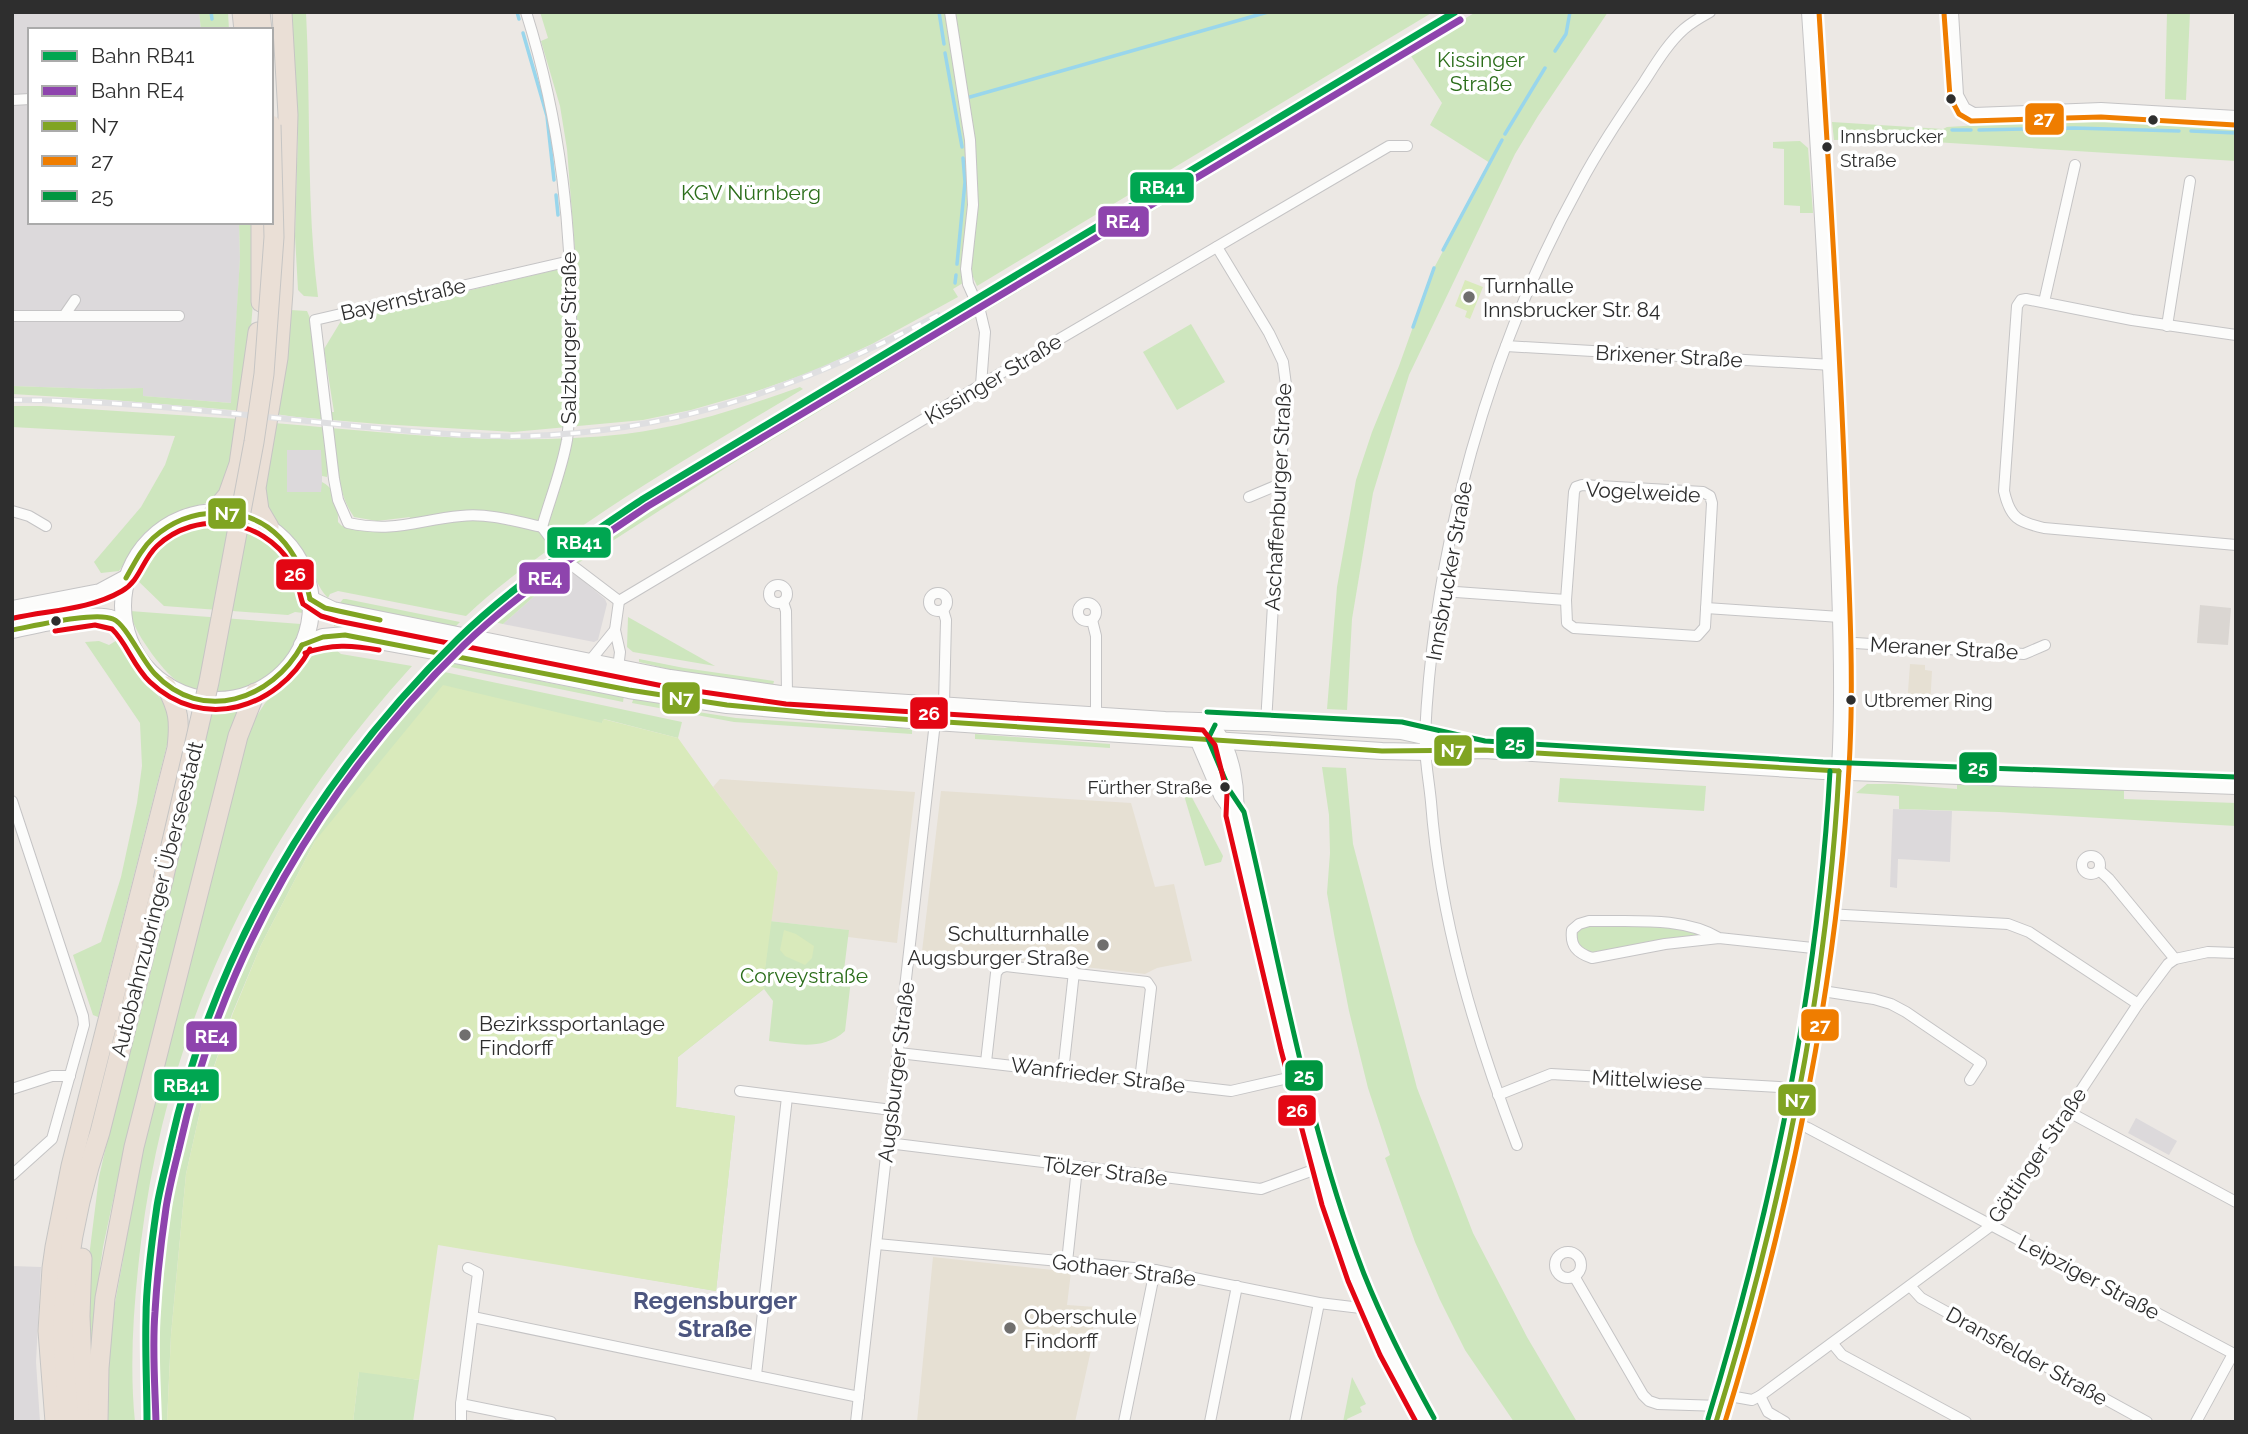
<svg xmlns="http://www.w3.org/2000/svg" width="2248" height="1434" viewBox="0 0 2248 1434" font-family="Raleway,sans-serif">
	<rect width="100%" height="100%" fill="#ece8e4"/>
	<g fill="#dcd9db">
		<path d="M12,12H199L201,30H30V222H239L240,258L232,403L142,396V388L99,389L12,386Z"/>
		<path d="M322,449V492H287L286,450Z"/>
		<path d="M569,569L605,599L607,604L598,640L594,642L503,624L539,592Z"/>
		<path d="M1893,809L1952,811L1950,862L1898,859L1897,888L1890,887Z"/>
		<path d="M2136,1118L2177,1141L2169,1155L2128,1133Z"/>
		<path d="M12,1266L41,1267L36,1362L40,1422H12Z"/>
	</g>
	<g fill="#e6e0d3">
		<path d="M1910,664L1925,665V670L1932,671L1930,707L1907,705Z"/>
		<path d="M720,779L915,792L897,943L848,937V930L770,921L778,872L713,787Z"/>
		<path d="M941,791L1131,803L1155,887L1174,884L1192,961L1157,968L1145,974L1000,957L989,969L921,960Z"/>
		<path d="M933,1257L1071,1272L1067,1305L1095,1307L1091,1350L1075,1422H917Z"/>
	</g>
	<g fill="#cee6be" fill-rule="evenodd">
		<path d="M199,12H228L229,30H201Z"/>
		<path d="M291,12H306C311,107 306,202 318,297L304,296L298,290L295,236L298,131Z"/>
		<path d="M540,12H1433L977,286L973,277L953,289L958,297L872,344L814,371L754,392L691,410L643,420L513,432L379,424L296,417L275,414L290,310L307,311L313,325L323,412H334L324,349L341,321L576,265L567,149L560,106L541,41L548,38Z"/>
		<path d="M1476,12H1608L1538,116L1515,154L1409,375L1373,493L1352,619L1347,710L1327,709L1337,587L1356,480L1372,432L1399,366L1434,268L1490,163L1430,125L1442,103L1411,56L741,458L569,569L539,592L503,624L485,620L572,553L575,554L635,514C646,513 651,510 655,501L986,301Z"/>
		<path d="M2167,12H2190L2186,100L2165,99Z"/>
		<path d="M2082,119L2236,126V161L1886,139L1834,140L1832,122L1943,129L1947,127Z"/>
		<path d="M1800,141L1808,148L1813,213H1800V206L1784,205V149L1773,148V142Z"/>
		<path d="M239,222H255L254,291L244,411L112,400L12,394V386L99,389L143,388V396L231,403L240,258Z"/>
		<path d="M1191,324L1225,382L1177,410L1143,352Z"/>
		<path d="M800,387L803,389C720,439 636,487 558,543C526,566 494,589 466,616L338,591L330,594L328,598C317,587 314,573 307,559C295,538 274,523 263,502L274,423C392,433 506,447 625,434C685,427 744,407 800,387ZM333,437C337,462 338,495 354,517L377,521L410,517L404,529L342,526L338,522C338,507 337,489 322,482L321,492H287V450H321L322,476L327,477Z"/>
		<path d="M12,406H41L239,419C235,443 232,492 206,503C185,512 166,516 147,531C134,542 129,558 119,571L101,573L94,562L141,507L165,465L175,436L12,427Z"/>
		<path d="M225,521C232,523 241,524 247,527C280,543 299,578 303,613L295,612L288,615L164,606L135,578C157,532 177,525 225,521Z"/>
		<path d="M343,599H346L460,622L455,627L340,603Z"/>
		<path d="M130,611L301,624C290,663 262,690 220,692C210,693 197,692 188,688C173,681 162,667 152,654C143,641 133,627 130,611Z"/>
		<path d="M628,617L715,666L633,652L627,647Z"/>
		<path d="M334,618L340,620L440,640L437,644L365,630L334,626Z"/>
		<path d="M119,639L135,668L165,704L172,725L98,1017L93,1015L73,955L101,942L121,877L137,803L142,766L140,723L85,642L99,641L109,645Z"/>
		<path d="M324,645H330L341,654L412,666C261,832 169,1018 141,1242C134,1301 129,1362 135,1422H108V1340L123,1260L128,1214L136,1172L196,930L214,870L234,784L251,725L265,703L309,658Z"/>
		<path d="M639,659L684,668L774,681L773,685L685,673L639,662Z"/>
		<path d="M444,661L594,692L624,696L623,702L441,665Z"/>
		<path d="M435,670L682,722L678,738L604,719L602,723L315,841L261,945L232,1014L203,1098L186,1174L171,1335L167,1422H151C149,1402 150,1383 150,1364C149,1189 206,987 301,841C341,780 388,725 435,670Z"/>
		<path d="M634,697L665,702L666,707L736,718L885,728L892,726L912,730V734L734,722L632,703Z"/>
		<path d="M240,706L117,1182L103,1247L96,1296L94,1334L85,1377L88,1265L99,1177L133,1028L149,979L213,708Z"/>
		<path d="M975,734L1110,744V748L975,739Z"/>
		<path d="M1322,767L1346,768L1353,844L1417,1088L1473,1233L1527,1337L1577,1422H1514L1465,1350L1440,1300L1415,1242L1385,1158L1390,1155L1368,1088L1349,1011L1334,934L1327,893L1330,853L1329,815Z"/>
		<path d="M1560,778L1706,786L1704,811L1558,802Z"/>
		<path d="M1957,782L2124,789V799L2236,803V826L1999,812L1899,809V796L1856,793L1867,784H1896L1957,789Z"/>
		<path d="M1188,790L1223,856L1221,862L1205,866L1183,792Z"/>
		<path d="M770,921L849,930L844,970L852,971L845,1031C823,1051 796,1044 769,1041L773,1001L764,989L678,1057L676,1107L735,1116L716,1291L493,1253L495,1248L667,1113L672,1052L763,986Z"/>
		<path d="M1587,926C1627,926 1669,923 1707,934L1598,954L1581,950L1575,934L1579,928Z"/>
		<path d="M359,1371L419,1380L413,1422H353Z"/>
		<path d="M1352,1377L1366,1404L1360,1407L1362,1412L1347,1419L1348,1422H1343Z"/>
	</g>
	<g fill="#d9eabb">
		<path d="M1465,280L1483,287L1470,319L1465,317L1467,311L1455,306Z"/>
		<path d="M443,685L602,723L603,719L678,738L713,787L778,872L763,985L765,988L678,1057L676,1107L735,1116L716,1291L438,1245L419,1380L359,1372L353,1422H167L171,1335L186,1174L203,1098L233,1013L261,945L315,841Z"/>
		<path d="M784,930L796,934L814,946L812,958L805,965L785,956L780,950Z"/>
	</g>
	<path fill="#dad6d2" d="M2200,605L2231,608L2228,645L2197,643Z"/>
	<g fill="none" stroke-linecap="round" stroke-linejoin="round">
		<g stroke="#99d6ec" stroke-width="3.5">
			<path d="M211,12L212,19"/>
			<path d="M517,12L519,19"/>
			<path d="M939,12L944,44"/>
			<path d="M523,33L547,116L554,180"/>
			<path d="M1555,51L1566,34L1570,12"/>
			<path d="M945,53L962,147"/>
			<path d="M970,97L1268,12"/>
			<path d="M1952,130H1971"/>
			<path d="M1979,130L2074,128L2179,131"/>
			<path d="M2191,131L2236,133"/>
			<path d="M1505,134L1545,68"/>
			<path d="M556,195L558,215"/>
			<path d="M1443,250L1502,140"/>
			<path d="M957,264L965,182L963,158"/>
			<path d="M955,283L956,275"/>
			<path d="M1413,327L1434,268"/>
		</g>
		<g stroke="#c5c4c5" stroke-width="12">
			<g id="street">
				<path d="M526,12C561,123 573,233 571,349C570,379 571,410 567,440C562,469 550,499 542,527"/>
				<path d="M950,12L970,140L973,205L966,269L968,284L980,311L985,332L981,385"/>
				<path d="M1953,12L1958,95L1965,108L1974,113L2101,108L2236,116"/>
				<path d="M12,100L30,99"/>
				<path d="M1217,247L1269,333L1283,362L1286,385L1266,723"/>
				<path d="M2044,302L2075,165"/>
				<path d="M12,316H179"/>
				<path d="M64,316L75,300"/>
				<path d="M2167,326L2190,181"/>
				<path d="M2236,335L2132,320L2026,299L2021,300L2017,306L2004,491C2010,518 2018,522 2044,528L2236,545"/>
				<path d="M1506,346L1832,365"/>
				<path d="M1582,485L1703,492L1710,496L1712,503L1705,627L1697,636L1574,628L1567,623L1566,600L1574,492L1576,487Z"/>
				<path d="M1249,497L1280,484"/>
				<path d="M12,511L29,516L46,526"/>
				<path d="M542,527C515,521 488,513 461,516C417,520 395,533 348,523L338,500L334,479L315,320L570,261"/>
				<path d="M542,527L569,563L619,601"/>
				<circle cx="778" cy="594" r="9"/>
				<path d="M1442,591L1566,600"/>
				<circle cx="938" cy="602" r="9"/>
				<path d="M619,601L981,385L1389,146H1407"/>
				<path d="M783,602L786,611L787,695"/>
				<circle cx="1087" cy="612" r="9"/>
				<path d="M1706,608L1840,617"/>
				<path d="M943,610L946,620L944,705"/>
				<path d="M1092,620L1096,636V715"/>
				<path d="M1840,642L2024,654L2045,645"/>
				<path d="M589,662L615,630"/>
				<path d="M604,685L618,668L620,652L615,630L619,601"/>
				<path d="M12,801L83,1016L84,1025L52,1139L12,1175"/>
				<circle cx="2091" cy="865" r="9"/>
				<path d="M2099,870L2109,879L2175,959"/>
				<path d="M1827,914L2008,924L2029,932L2138,1004"/>
				<path d="M1719,938C1682,916 1631,922 1589,921L1579,924L1572,930C1570,946 1577,953 1592,958L1665,944L1719,938L1822,949"/>
				<path d="M1816,990L1874,999L1891,1004L1906,1012L1981,1063L1970,1080"/>
				<path d="M899,1053L1231,1091L1297,1076"/>
				<path d="M986,1062L996,973L1000,968L1006,966L1147,982L1151,988L1140,1080"/>
				<path d="M1063,1072L1074,972"/>
				<path d="M12,1089L52,1076H70"/>
				<path d="M740,1091L892,1110"/>
				<path d="M1498,1095L1551,1074L1779,1087L1798,1092"/>
				<path d="M2067,1111L2236,1202"/>
				<path d="M1792,1121L1808,1128L2236,1355"/>
				<path d="M888,1143L1261,1189L1319,1168"/>
				<path d="M1517,1145C1475,1035 1440,920 1431,802C1429,780 1424,757 1425,735C1434,547 1488,351 1579,186C1598,150 1621,116 1644,82C1655,65 1668,43 1684,29C1692,22 1701,17 1710,12"/>
				<path d="M877,1244L1155,1270L1319,1303L1369,1309"/>
				<circle cx="1568" cy="1265" r="13"/>
				<path d="M1067,1262L1077,1168"/>
				<path d="M1574,1276L1643,1395L1649,1401L1658,1404L1721,1406"/>
				<path d="M1910,1286L1921,1298L2147,1422"/>
				<path d="M473,1317L859,1397"/>
				<path d="M1833,1344L1842,1355L1966,1422"/>
				<path d="M756,1375L787,1097"/>
				<path d="M1724,1395L1752,1400L1760,1396L1992,1225L2138,1004L2168,964L2175,959L2208,952L2236,953"/>
				<path d="M1760,1396L1768,1412L1785,1422"/>
				<path d="M461,1404L551,1422"/>
				<path d="M461,1422V1404L478,1273L468,1268"/>
				<path d="M856,1422L935,722"/>
				<path d="M1124,1422L1155,1270"/>
				<path d="M1210,1422L1237,1286"/>
				<path d="M1295,1422L1319,1303"/>
				<path d="M2196,1422L2233,1354"/>
			</g>
		</g>
		<g stroke="#c5c4c5" stroke-width="18">
			<g id="secondary">
				<circle cx="217" cy="606" r="94"/>
				<path d="M310,599L333,610L670,678L787,695L1165,720L1266,723L1401,731L1464,745"/>
				<path d="M12,609L100,592L126,578"/>
				<path d="M12,630C36,625 91,611 113,619C118,621 122,626 126,630"/>
				<path d="M302,645L323,637L345,635L450,654L629,690L727,705L935,722L1382,751L1427,752L1484,750L1823,771L2236,786"/>
				<path d="M1202,732L1198,739L1222,795L1235,814"/>
				<path d="M1217,734C1232,755 1237,788 1235,814C1288,1019 1314,1237 1426,1422"/>
				<path d="M1716,1422C1755,1299 1784,1173 1806,1046C1823,947 1836,849 1841,748C1844,668 1840,586 1837,505C1831,341 1821,176 1810,12"/>
			</g>
		</g>
		<g stroke="#c6c5c4" stroke-width="21">
			<g id="highway">
				<path d="M242,12L244,30"/>
				<path d="M260,12L262,30"/>
				<path d="M261,302V222"/>
				<path d="M213,513L228,495L239,464L258,332"/>
				<path d="M269,527L259,510L256,488L278,358L283,292L288,115L282,12"/>
				<path d="M82,1258L80,1316L84,1422"/>
				<path d="M55,1422L48,1331L52,1268L55,1247L71,1166L177,748C180,721 179,710 166,686"/>
				<path d="M69,1422C67,1385 61,1345 64,1308C68,1249 81,1188 100,1132L163,880"/>
				<path d="M98,1422L99,1368L105,1298L134,1147L238,736L255,693"/>
			</g>
		</g>
		<use href="#street" stroke="#fcfcfb" stroke-width="10"/>
		<use href="#secondary" stroke="#fcfcfb" stroke-width="16"/>
		<use href="#highway" stroke="#eadfd6" stroke-width="19"/>
		<g stroke="#dfdfe1" stroke-width="6">
			<path id="rail" d="M12,400C127,400 242,415 356,426C421,432 486,439 551,435C695,426 812,381 938,315"/>
		</g>
		<use href="#rail" stroke="#fff" stroke-width="3.5" stroke-dasharray="10" stroke-linecap="butt"/>
		<g stroke="#c6c5c4" stroke-width="21" stroke-linecap="butt">
			<path id="highway-bridge" d="M163,880L209,682L254,442L264,374L274,237L271,125"/>
		</g>
		<use href="#highway-bridge" stroke="#eadfd6" stroke-width="19"/>
		<g stroke="#fff" stroke-width="10">
			<g id="bus-1">
				<path d="M126,578C134,564 141,549 153,538C171,522 193,513 217,513C270,511 300,551 310,599"/>
				<path d="M310,599L325,608L380,620"/>
				<path d="M12,630C34,626 95,611 113,619C126,624 142,661 155,674C202,724 272,700 302,645"/>
				<path d="M302,645L323,637L345,635L629,690L727,705L825,714L1382,751L1484,750L1839,771"/>
				<path d="M1716,1422C1781,1211 1827,991 1839,771"/>
			</g>
		</g>
		<g stroke="#fff" stroke-width="10">
			<g id="bus-2">
				<path d="M1944,13L1950,97L1959,114L1971,121L2101,117L2235,125"/>
				<path d="M1725,1422C1791,1208 1840,972 1850,748C1854,660 1848,572 1845,484C1839,326 1829,169 1819,12"/>
			</g>
		</g>
		<g stroke="#fff" stroke-width="10">
			<g id="bus-3">
				<path d="M1207,712L1402,722L1485,741L1823,762L2236,777"/>
				<path d="M1215,725L1208,739L1230,791L1244,812C1281,966 1307,1126 1364,1274C1384,1324 1408,1371 1434,1418"/>
				<path d="M1708,1419C1772,1209 1818,990 1830,771"/>
			</g>
		</g>
		<g stroke="#fff" stroke-width="10">
			<g id="bus-4">
				<path d="M14,618C50,610 89,610 122,591C140,581 142,560 157,546C196,509 263,518 291,564C298,576 298,591 303,604L321,616L338,621L668,687L786,704L1203,730L1215,745L1227,793L1226,816L1281,1050L1322,1205L1348,1281L1380,1355L1416,1422"/>
				<path d="M55,631L95,625L112,629C127,643 133,666 150,682C203,732 277,709 310,649"/>
				<path d="M305,653C331,644 352,645 379,650"/>
			</g>
		</g>
		<use href="#bus-1" stroke="#80a422" stroke-width="5"/>
		<use href="#bus-2" stroke="#ef7d00" stroke-width="5"/>
		<use href="#bus-3" stroke="#009640" stroke-width="5"/>
		<use href="#bus-4" stroke="#e30613" stroke-width="5"/>
		<g stroke="#fff" stroke-width="12">
			<path id="rail-1" d="M147,1422C147,1387 145,1352 146,1317C146,1282 152,1240 157,1206C160,1187 166,1167 170,1147C213,953 316,778 458,639C513,585 579,542 643,499L1455,12"/>
		</g>
		<g stroke="#fff" stroke-width="12">
			<path id="rail-2" d="M156,1422C155,1385 152,1348 155,1312C157,1278 161,1242 166,1208C169,1188 174,1169 179,1149C221,957 323,783 464,645C519,592 584,549 648,506L1460,20"/>
		</g>
		<use href="#rail-1" stroke="#00a651" stroke-width="7"/>
		<use href="#rail-2" stroke="#8e44ad" stroke-width="7"/>
	</g>
	<g fill="#2e2e2e" stroke="#fff" stroke-width="2.5">
		<circle cx="1951" cy="99" r="6"/>
		<circle cx="2153" cy="120" r="6"/>
		<circle cx="1827" cy="147" r="6"/>
		<circle cx="56" cy="621" r="6"/>
		<circle cx="1851" cy="700" r="6"/>
		<circle cx="1225" cy="787" r="6"/>
	</g>
	<g fill="#706f6e" stroke="#fff" stroke-width="2.5">
		<circle cx="1469" cy="297" r="7"/>
		<circle cx="1103" cy="945" r="7"/>
		<circle cx="465" cy="1035" r="7"/>
		<circle cx="1010" cy="1328" r="7"/>
	</g>
	<g text-anchor="middle" dominant-baseline="central" stroke-width="7" stroke-linejoin="round" paint-order="stroke">
		<g font-size="19" fill="#2e2e2e" stroke="#fff" text-anchor="start">
			<text x="1840" y="136">Innsbrucker<tspan x="1840" dy="24">Straße</tspan></text>
			<text x="1864" y="700">Utbremer Ring</text>
			<text x="1212" y="787" text-anchor="end">Fürther Straße</text>
		</g>
		<g font-size="21" fill="#2c6e1b" stroke="#fff">
			<text x="1481" y="59">Kissinger<tspan x="1481" dy="24">Straße</tspan></text>
			<text x="751" y="192">KGV Nürnberg</text>
			<text x="804" y="975">Corveystraße</text>
		</g>
		<g font-size="21" fill="#2e2e2e" stroke="#fff" text-anchor="start">
			<text x="1483" y="285">Turnhalle<tspan x="1483" dy="24">Innsbrucker Str. 84</tspan></text>
			<text x="1089" y="933" text-anchor="end">Schulturnhalle<tspan x="1089" dy="24">Augsburger Straße</tspan></text>
			<text x="479" y="1023">Bezirkssportanlage<tspan x="479" dy="24">Findorff</tspan></text>
			<text x="1024" y="1316">Oberschule<tspan x="1024" dy="24">Findorff</tspan></text>
		</g>
		<g font-size="21" fill="#2e2e2e" stroke="#fff">
			<text transform="translate(403 299) rotate(-13)">Bayernstraße</text>
			<text transform="translate(568 338) rotate(-90)">Salzburger Straße</text>
			<text transform="translate(1669 356) rotate(3)">Brixener Straße</text>
			<text transform="translate(993 379) rotate(-31)">Kissinger Straße</text>
			<text transform="translate(1643 492) rotate(3)">Vogelweide</text>
			<text transform="translate(1278 497) rotate(-87)">Aschaffenburger Straße</text>
			<text transform="translate(1449 571) rotate(-80)">Innsbrucker Straße</text>
			<text transform="translate(1944 648) rotate(3)">Meraner Straße</text>
			<text transform="translate(157 899) rotate(-76)">Autobahnzubringer Überseestadt</text>
			<text transform="translate(896 1072) rotate(-83)">Augsburger Straße</text>
			<text transform="translate(1098 1075) rotate(7)">Wanfrieder Straße</text>
			<text transform="translate(1647 1080) rotate(3)">Mittelwiese</text>
			<text transform="translate(2037 1155) rotate(-56)">Göttinger Straße</text>
			<text transform="translate(1105 1171) rotate(7)">Tölzer Straße</text>
			<text transform="translate(1124 1270) rotate(7)">Gothaer Straße</text>
			<text transform="translate(2089 1277) rotate(28)">Leipziger Straße</text>
			<text transform="translate(2027 1356) rotate(29)">Dransfelder Straße</text>
		</g>
		<g font-size="24" font-weight="bold" fill="#4d5680" stroke="#fff">
			<text x="715" y="1300">Regensburger<tspan x="715" dy="28">Straße</tspan></text>
		</g>
	</g>
	<g stroke="#fff" stroke-width="2.5">
		<rect x="2024" y="102" width="41" height="34" rx="7" fill="#ef7d00"/>
		<rect x="1129" y="171" width="66" height="33" rx="7" fill="#00a651"/>
		<rect x="1097" y="205" width="53" height="33" rx="7" fill="#8e44ad"/>
		<rect x="207" y="497" width="40" height="33" rx="7" fill="#80a422"/>
		<rect x="546" y="526" width="66" height="33" rx="7" fill="#00a651"/>
		<rect x="275" y="558" width="40" height="33" rx="7" fill="#e30613"/>
		<rect x="518" y="561" width="53" height="34" rx="7" fill="#8e44ad"/>
		<rect x="661" y="681" width="40" height="34" rx="7" fill="#80a422"/>
		<rect x="909" y="696" width="40" height="34" rx="7" fill="#e30613"/>
		<rect x="1495" y="726" width="40" height="34" rx="7" fill="#009640"/>
		<rect x="1433" y="734" width="40" height="33" rx="7" fill="#80a422"/>
		<rect x="1958" y="751" width="40" height="33" rx="7" fill="#009640"/>
		<rect x="1800" y="1008" width="40" height="34" rx="7" fill="#ef7d00"/>
		<rect x="185" y="1020" width="53" height="33" rx="7" fill="#8e44ad"/>
		<rect x="1284" y="1059" width="40" height="33" rx="7" fill="#009640"/>
		<rect x="153" y="1068" width="67" height="34" rx="7" fill="#00a651"/>
		<rect x="1777" y="1083" width="40" height="34" rx="7" fill="#80a422"/>
		<rect x="1277" y="1094" width="40" height="33" rx="7" fill="#e30613"/>
	</g>
	<g font-size="19" text-anchor="middle" font-weight="bold" fill="#fff">
		<text x="2044" y="125">27</text>
		<text x="1162" y="194">RB41</text>
		<text x="1123" y="228">RE4</text>
		<text x="227" y="520">N7</text>
		<text x="579" y="549">RB41</text>
		<text x="295" y="581">26</text>
		<text x="545" y="585">RE4</text>
		<text x="681" y="705">N7</text>
		<text x="929" y="720">26</text>
		<text x="1515" y="750">25</text>
		<text x="1453" y="757">N7</text>
		<text x="1978" y="774">25</text>
		<text x="1820" y="1032">27</text>
		<text x="212" y="1043">RE4</text>
		<text x="1304" y="1082">25</text>
		<text x="186" y="1092">RB41</text>
		<text x="1797" y="1107">N7</text>
		<text x="1297" y="1117">26</text>
	</g>
	<rect width="2248" height="1434" fill="none" stroke="#2e2e2e" stroke-width="28"/>
	<rect x="28" y="28" width="245" height="196" fill="#ffffff" stroke="#ababab" stroke-width="2"/>
	<rect x="42" y="51" width="35" height="10" fill="#00a651" stroke="#ababab" stroke-width="2"/>
	<text x="91" y="63" font-size="21" fill="#2e2e2e">Bahn RB41</text>
	<rect x="42" y="86" width="35" height="10" fill="#8e44ad" stroke="#ababab" stroke-width="2"/>
	<text x="91" y="98" font-size="21" fill="#2e2e2e">Bahn RE4</text>
	<rect x="42" y="121" width="35" height="10" fill="#80a422" stroke="#ababab" stroke-width="2"/>
	<text x="91" y="133" font-size="21" fill="#2e2e2e">N7</text>
	<rect x="42" y="156" width="35" height="10" fill="#ef7d00" stroke="#ababab" stroke-width="2"/>
	<text x="91" y="168" font-size="21" fill="#2e2e2e">27</text>
	<rect x="42" y="191" width="35" height="10" fill="#009640" stroke="#ababab" stroke-width="2"/>
	<text x="91" y="203" font-size="21" fill="#2e2e2e">25</text>
</svg>
